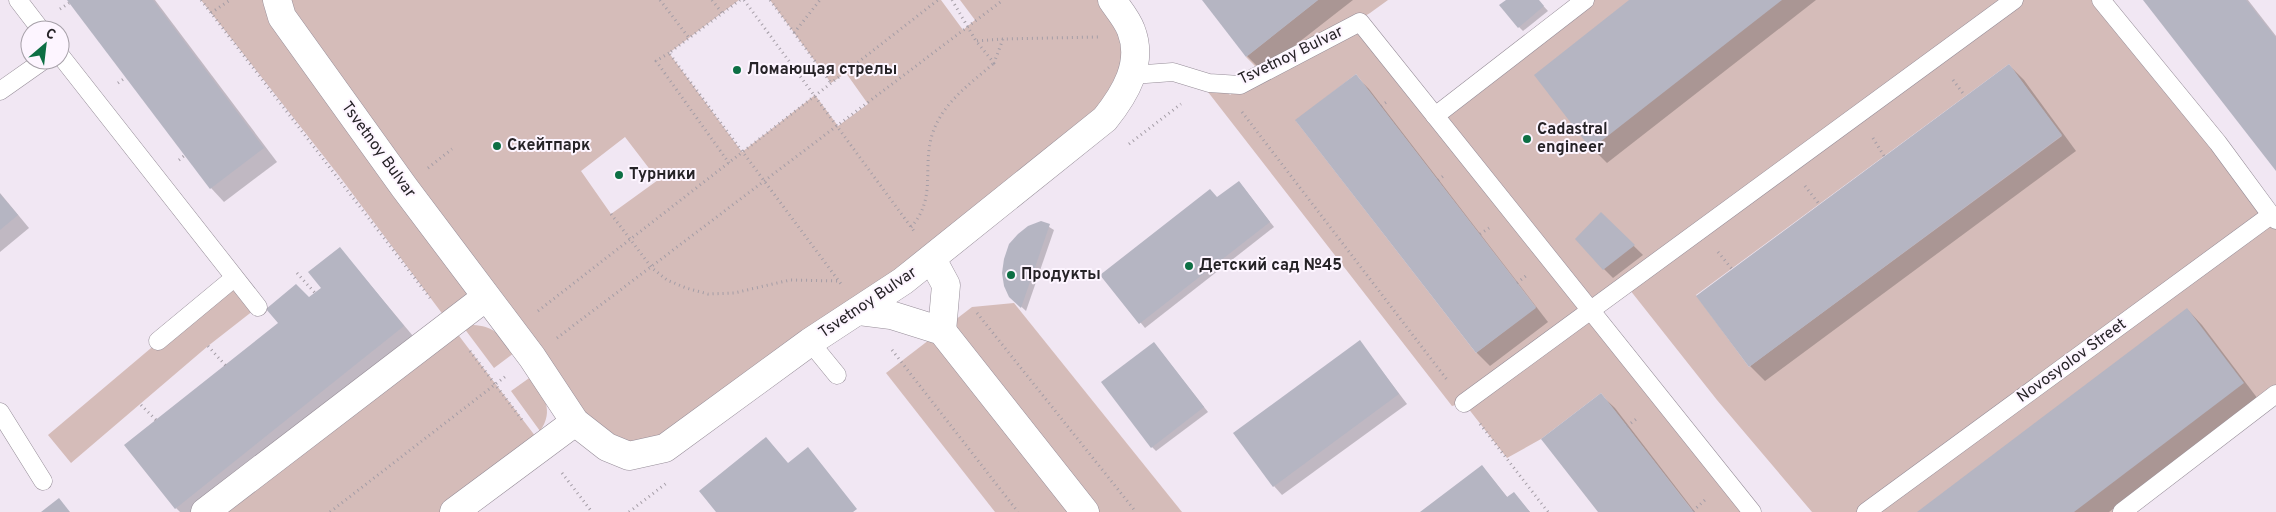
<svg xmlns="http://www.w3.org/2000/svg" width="2276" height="512" viewBox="0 0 2276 512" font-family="Overpass,sans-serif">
	<rect width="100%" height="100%" fill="#f1e7f3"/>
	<g fill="#d5bcb9" fill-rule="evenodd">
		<path d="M201,0H739L669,53L742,152L815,95L838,126L868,104L846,73L831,83L770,0H941L963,30L975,20L960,0H1112L1131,29L1121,99L665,448L607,447L487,297L450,324L542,445L454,512H205L450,324L340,177ZM625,137L658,180L611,214L581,171Z"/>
		<path d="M1318,0H1388L1370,13L1328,38L1360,22L1435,116L1585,0H2101L2276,220V395L2122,512H1812L1717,400L1626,285L1591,311L1751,512H1694L1601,393L1541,439L1507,458L1464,403L1452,406L1208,92L1223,85L1230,95L1240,85L1262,73L1246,57ZM2009,64L2062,136L1749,367L1696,295ZM1356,74L1536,307L1476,353L1296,121Z"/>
		<path d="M234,278L258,307L208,346L71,463L48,435Z"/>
		<path d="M1014,303L1182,512H995L886,373L972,307Z"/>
		<path d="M473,325C495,326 502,337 514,353L494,368L464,328Z"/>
		<path d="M532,376C543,396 555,410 540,431L511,391Z"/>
	</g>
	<g fill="#0003">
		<path d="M68,0H155L277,162L224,202L211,188Z"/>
		<path d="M1203,0H1353L1262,71L1247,56Z"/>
		<path d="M1508,0H1538L1548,11L1523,31L1519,27Z"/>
		<path d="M1632,0H1816L1607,163L1592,148Z"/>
		<path d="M2145,0H2248L2276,36V169Z"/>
		<path d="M2009,65L2024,80L2076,151L1765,381L1750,366Z"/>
		<path d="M1356,76L1369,89L1548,322L1490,366L1477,353L1297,121Z"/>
		<path d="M1243,187L1274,227L1145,328L1102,275L1217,199Z"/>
		<path d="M0,193L29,228L0,252Z"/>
		<path d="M1601,214L1643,255L1613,278L1604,269Z"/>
		<path d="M1041,222L1054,230L1026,311L1010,296Z"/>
		<path d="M357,269L418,342L205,512H180L176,508L309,299L323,288Z"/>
		<path d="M2187,309L2202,325L2258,399L2109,512H1919Z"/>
		<path d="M1360,342L1407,404L1282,495L1274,486Z"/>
		<path d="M1154,343L1208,412L1156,451L1152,447Z"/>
		<path d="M1601,395L1615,408L1695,512H1600Z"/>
		<path d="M1482,466L1508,498L1514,494L1530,512H1422Z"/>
	</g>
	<g fill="#b5b5c2">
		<path d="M67,0H153L264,148L210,189Z"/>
		<path d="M1202,0H1318L1246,57Z"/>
		<path d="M1506,0H1539L1544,6L1518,28L1499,5Z"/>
		<path d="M1629,0H1782L1591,149L1534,75Z"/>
		<path d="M2143,0H2246L2276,38V171Z"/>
		<path d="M2009,64L2062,135L1749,367L1696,296Z"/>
		<path d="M1356,74L1536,308L1476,353L1295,120Z"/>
		<path d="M1239,181L1270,222L1139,324L1100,275L1210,189L1217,197Z"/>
		<path d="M0,194L18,215L0,230Z"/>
		<path d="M1601,212L1635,245L1603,270L1575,239Z"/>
		<path d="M1041,221L1050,224L1021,308L1009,297L1004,286L1002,273L1004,259L1009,244L1018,234L1028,226Z"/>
		<path d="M340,247L404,326L175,509L124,445L278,323L266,309L296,284L309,297L321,288L308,272Z"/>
		<path d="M2187,308L2244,383L2074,512H1917Z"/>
		<path d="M1360,340L1399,394L1273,487L1233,433Z"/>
		<path d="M1154,342L1204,407L1151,448L1101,382Z"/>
		<path d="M1601,393L1627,426L1693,512H1598L1541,439Z"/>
		<path d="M766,437L788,463L808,447L857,509L853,512H716L699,491Z"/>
		<path d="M1482,465L1507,497L1514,492L1530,512H1420Z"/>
		<path d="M59,498L70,512H41Z"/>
	</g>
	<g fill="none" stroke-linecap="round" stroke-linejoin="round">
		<g stroke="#968d98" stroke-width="19">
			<g id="lane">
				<path d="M18,0L41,30"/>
				<path d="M2101,0L2218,143L2271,215"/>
				<path d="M60,55L258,307"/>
				<path d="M1132,75L1173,72L1209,83L1240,85L1360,22L1752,512"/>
				<path d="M0,91L44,60"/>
				<path d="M1435,116L1585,0"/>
				<path d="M158,341L234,278"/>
				<path d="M810,342L837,375"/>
				<path d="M1464,403L2014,0"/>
				<path d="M0,412L43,481"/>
				<path d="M1866,512L2271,215L2276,220"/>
				<path d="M2122,512L2276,394"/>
			</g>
		</g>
		<g stroke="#968d98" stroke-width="29">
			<g id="street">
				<path d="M277,0L282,17L404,187L532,357L575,422L607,447L629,456L665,448L810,342L903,281L1105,119C1125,94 1144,63 1131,30C1127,19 1118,9 1112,0"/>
				<path d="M932,259L946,285L942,331"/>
				<path d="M859,311L891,315L942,331L1085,512"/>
				<path d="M205,512L486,297"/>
				<path d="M454,512L575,422"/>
			</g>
		</g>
		<g stroke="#a49da6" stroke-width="3" stroke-dasharray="1 4" stroke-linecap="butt">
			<path d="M201,0L430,298"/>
			<path d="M660,0L689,38"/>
			<path d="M712,0L722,13"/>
			<path d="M740,0L669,53L841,284"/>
			<path d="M744,0L914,231"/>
			<path d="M770,0L831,83"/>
			<path d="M952,0L976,41"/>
			<path d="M60,9L69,3"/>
			<path d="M211,13L230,0"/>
			<path d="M794,33L820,0"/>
			<path d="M1003,39L976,41L994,63L1003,39L1098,37"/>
			<path d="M669,53L656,61L729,163"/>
			<path d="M1953,80L1965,96"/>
			<path d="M118,83L125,78"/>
			<path d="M1381,106L1388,101"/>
			<path d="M1242,112L1448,381"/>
			<path d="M1873,138L1884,156"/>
			<path d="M1129,144L1181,104"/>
			<path d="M179,160L185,155"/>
			<path d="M428,168L452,149"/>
			<path d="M1438,180L1446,174"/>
			<path d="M1805,186L1819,204"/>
			<path d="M611,214L652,268L667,280L686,288L708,294L734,293L790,280L839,281"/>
			<path d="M911,227C937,198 922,169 932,135C942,103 970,84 994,63"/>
			<path d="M1480,234L1489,228"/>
			<path d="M1718,252L1732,269"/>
			<path d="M297,273L315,293"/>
			<path d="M1517,283L1527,275"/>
			<path d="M538,311L938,0"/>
			<path d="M977,313L1136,512"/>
			<path d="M557,338L1003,0"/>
			<path d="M208,346L226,366"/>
			<path d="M892,350L1018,512"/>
			<path d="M470,351L522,420"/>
			<path d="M141,405L156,420"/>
			<path d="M1480,424L1548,512"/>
			<path d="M1627,426L1639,417"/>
			<path d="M562,473L592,512"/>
			<path d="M1693,511L1706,499"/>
			<path d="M330,512L506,376"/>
			<path d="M629,512L668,482"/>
		</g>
		<use href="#lane" stroke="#fff" stroke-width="18"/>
		<use href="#street" stroke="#fff" stroke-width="28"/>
	</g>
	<g fill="#0d6f44" stroke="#fdf5ff" stroke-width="2">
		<circle cx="737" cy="70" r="5"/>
		<circle cx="1527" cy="139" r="5"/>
		<circle cx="497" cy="146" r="5"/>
		<circle cx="619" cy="175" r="5"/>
		<circle cx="1189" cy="266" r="5"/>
		<circle cx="1011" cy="275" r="5"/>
	</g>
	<g text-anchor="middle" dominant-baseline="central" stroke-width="4" stroke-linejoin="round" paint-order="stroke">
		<g font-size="16" fill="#262327" stroke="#fdf5ff">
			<text transform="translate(1291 56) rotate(-26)">Tsvetnoy Bulvar</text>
			<text transform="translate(378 150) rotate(54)">Tsvetnoy Bulvar</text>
			<text transform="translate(868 303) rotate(-34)">Tsvetnoy Bulvar</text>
			<text transform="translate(2072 361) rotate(-36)">Novosyolov Street</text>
		</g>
		<g font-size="16" font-weight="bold" fill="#262327" stroke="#fdf5ff" text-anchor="start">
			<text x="747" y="70">Ломающая стрелы</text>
			<text x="1537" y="130">Cadastral<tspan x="1537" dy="18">engineer</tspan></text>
			<text x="507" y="146">Скейтпарк</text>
			<text x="629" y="175">Турники</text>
			<text x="1199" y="266">Детский сад №45</text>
			<text x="1021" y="275">Продукты</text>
		</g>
	</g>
	<g transform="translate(45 45) rotate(28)"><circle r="24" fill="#fdf5ff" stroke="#a7a1a9"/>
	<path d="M0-4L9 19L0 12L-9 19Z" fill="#0d6f44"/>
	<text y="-8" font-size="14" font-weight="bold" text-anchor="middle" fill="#262327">С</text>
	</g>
</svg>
